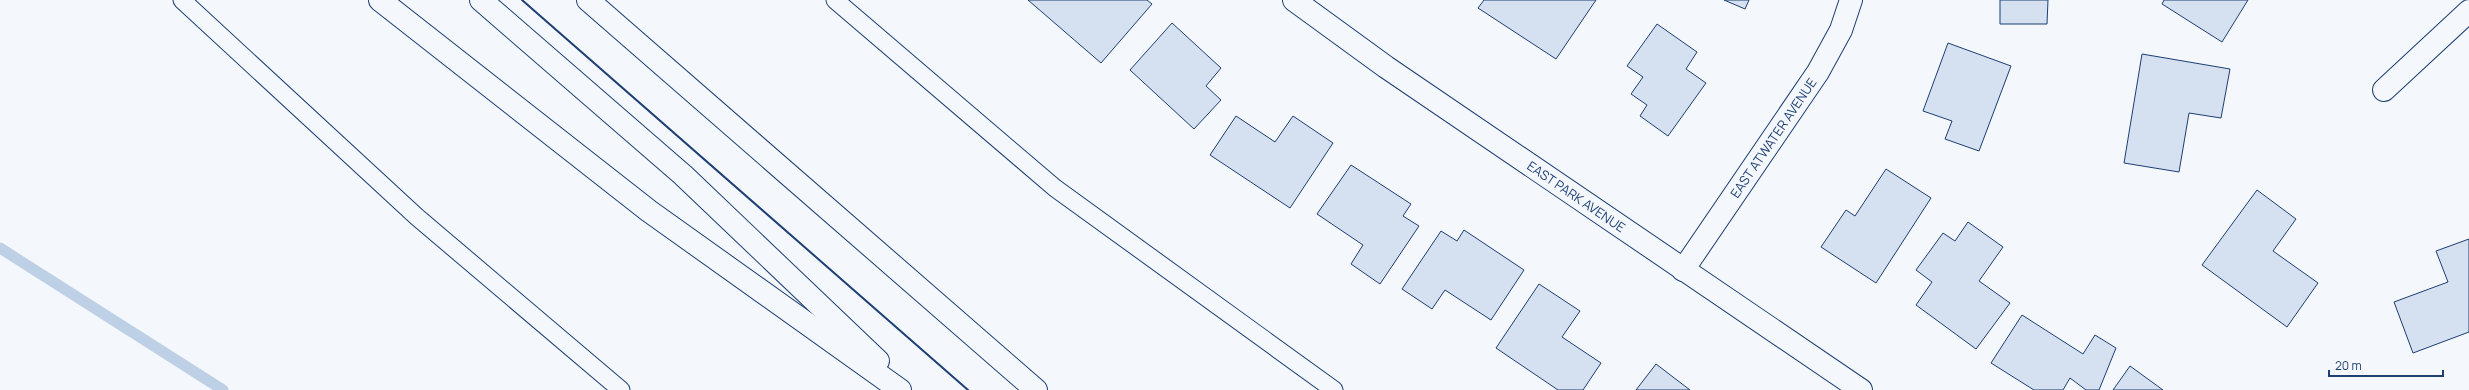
<svg xmlns="http://www.w3.org/2000/svg" width="2469" height="390" viewBox="0 0 2469 390" font-family="Manrope,sans-serif">
	<rect width="100%" height="100%" fill="#f4f7fb"/>
	<g fill="none" stroke-linecap="round" stroke-linejoin="round">
		<path stroke="#bed0e5" stroke-width="11" d="M0,248L223,390"/>
	</g>
	<g fill="#d5e0f0" stroke="#1d3f73">
		<path d="M1028,0H1147L1152,4L1101,63Z"/>
		<path d="M1484,0H1596L1556,59L1478,8Z"/>
		<path d="M1724,0H1749L1745,9Z"/>
		<path d="M2000,0H2048L2047,24H2000Z"/>
		<path d="M2164,0H2248L2222,42L2162,4Z"/>
		<path d="M1172,23L1221,68L1206,86L1221,100L1194,129L1130,70Z"/>
		<path d="M1657,24L1697,52L1686,69L1706,83L1668,136L1640,116L1647,105L1631,94L1643,77L1627,66Z"/>
		<path d="M1948,43L2011,66L1979,151L1945,139L1952,121L1923,111Z"/>
		<path d="M2142,54L2230,69L2221,118L2189,113L2179,172L2124,163Z"/>
		<path d="M1236,116L1275,142L1293,116L1333,143L1290,208L1210,155Z"/>
		<path d="M1351,165L1411,204L1403,216L1419,226L1380,284L1351,264L1363,245L1317,214Z"/>
		<path d="M1886,169L1931,198L1876,283L1821,247L1846,210L1855,216Z"/>
		<path d="M2257,190L2296,219L2273,251L2318,283L2287,327L2202,265Z"/>
		<path d="M1968,222L2003,247L1979,281L2010,303L1976,349L1916,305L1932,282L1916,270L1943,233L1955,241Z"/>
		<path d="M1464,230L1524,270L1491,320L1445,290L1432,309L1402,289L1441,231L1457,241Z"/>
		<path d="M2469,239V332L2413,353L2394,302L2448,282L2436,251Z"/>
		<path d="M1539,284L1580,311L1562,337L1601,363L1583,390H1558L1496,348Z"/>
		<path d="M2022,315L2083,354L2095,335L2116,348L2099,390H2086L2070,378L2063,390H2034L1991,363Z"/>
		<path d="M1656,364L1690,390H1636Z"/>
		<path d="M2130,366L2163,390H2113Z"/>
	</g>
	<g fill="none" stroke-linecap="round" stroke-linejoin="round">
		<g stroke="#1d3f73" stroke-width="19">
			<g id="service">
				<path d="M182,0L417,217L621,390"/>
				<path d="M835,0L1055,188L1334,390"/>
			</g>
		</g>
		<g stroke="#1d3f73" stroke-width="24">
			<g id="minor">
				<path id="s1" d="M1294,0L1386,67L1861,390"/>
				<path d="M2384,90L2469,11"/>
				<path id="s2" d="M1683,270L1818,72L1841,30L1851,0"/>
			</g>
		</g>
		<g stroke="#1d3f73" stroke-width="24">
			<g id="motorway">
				<path d="M380,0L649,211L900,390"/>
				<path d="M481,0L683,175L878,361"/>
				<path d="M588,0L1036,390"/>
			</g>
		</g>
		<use href="#service" stroke="#f4f7fb" stroke-width="17"/>
		<use href="#minor" stroke="#f4f7fb" stroke-width="22"/>
		<use href="#motorway" stroke="#f4f7fb" stroke-width="22"/>
		<path stroke="#1d3f73" stroke-width="2" d="M522,0L968,390"/>
	</g>
	<g text-anchor="middle" dominant-baseline="central" stroke-width="3" stroke-linejoin="round" paint-order="stroke">
		<g font-size="13" fill="#1d3f73" stroke="#f4f7fb">
			<text stroke="none"><textPath href="#s2" startOffset="160">EAST ATWATER AVENUE</textPath></text>
			<text stroke="none"><textPath href="#s1" startOffset="344">EAST PARK AVENUE</textPath></text>
		</g>
	</g>
	<path d="M2329 370v6h114v-6" fill="none" stroke="#1d3f73" stroke-width="2"/>
	<text x="2335" y="370" font-size="12" fill="#1d3f73" stroke="#f4f7fb" stroke-width="3" paint-order="stroke">20 m</text>
</svg>
